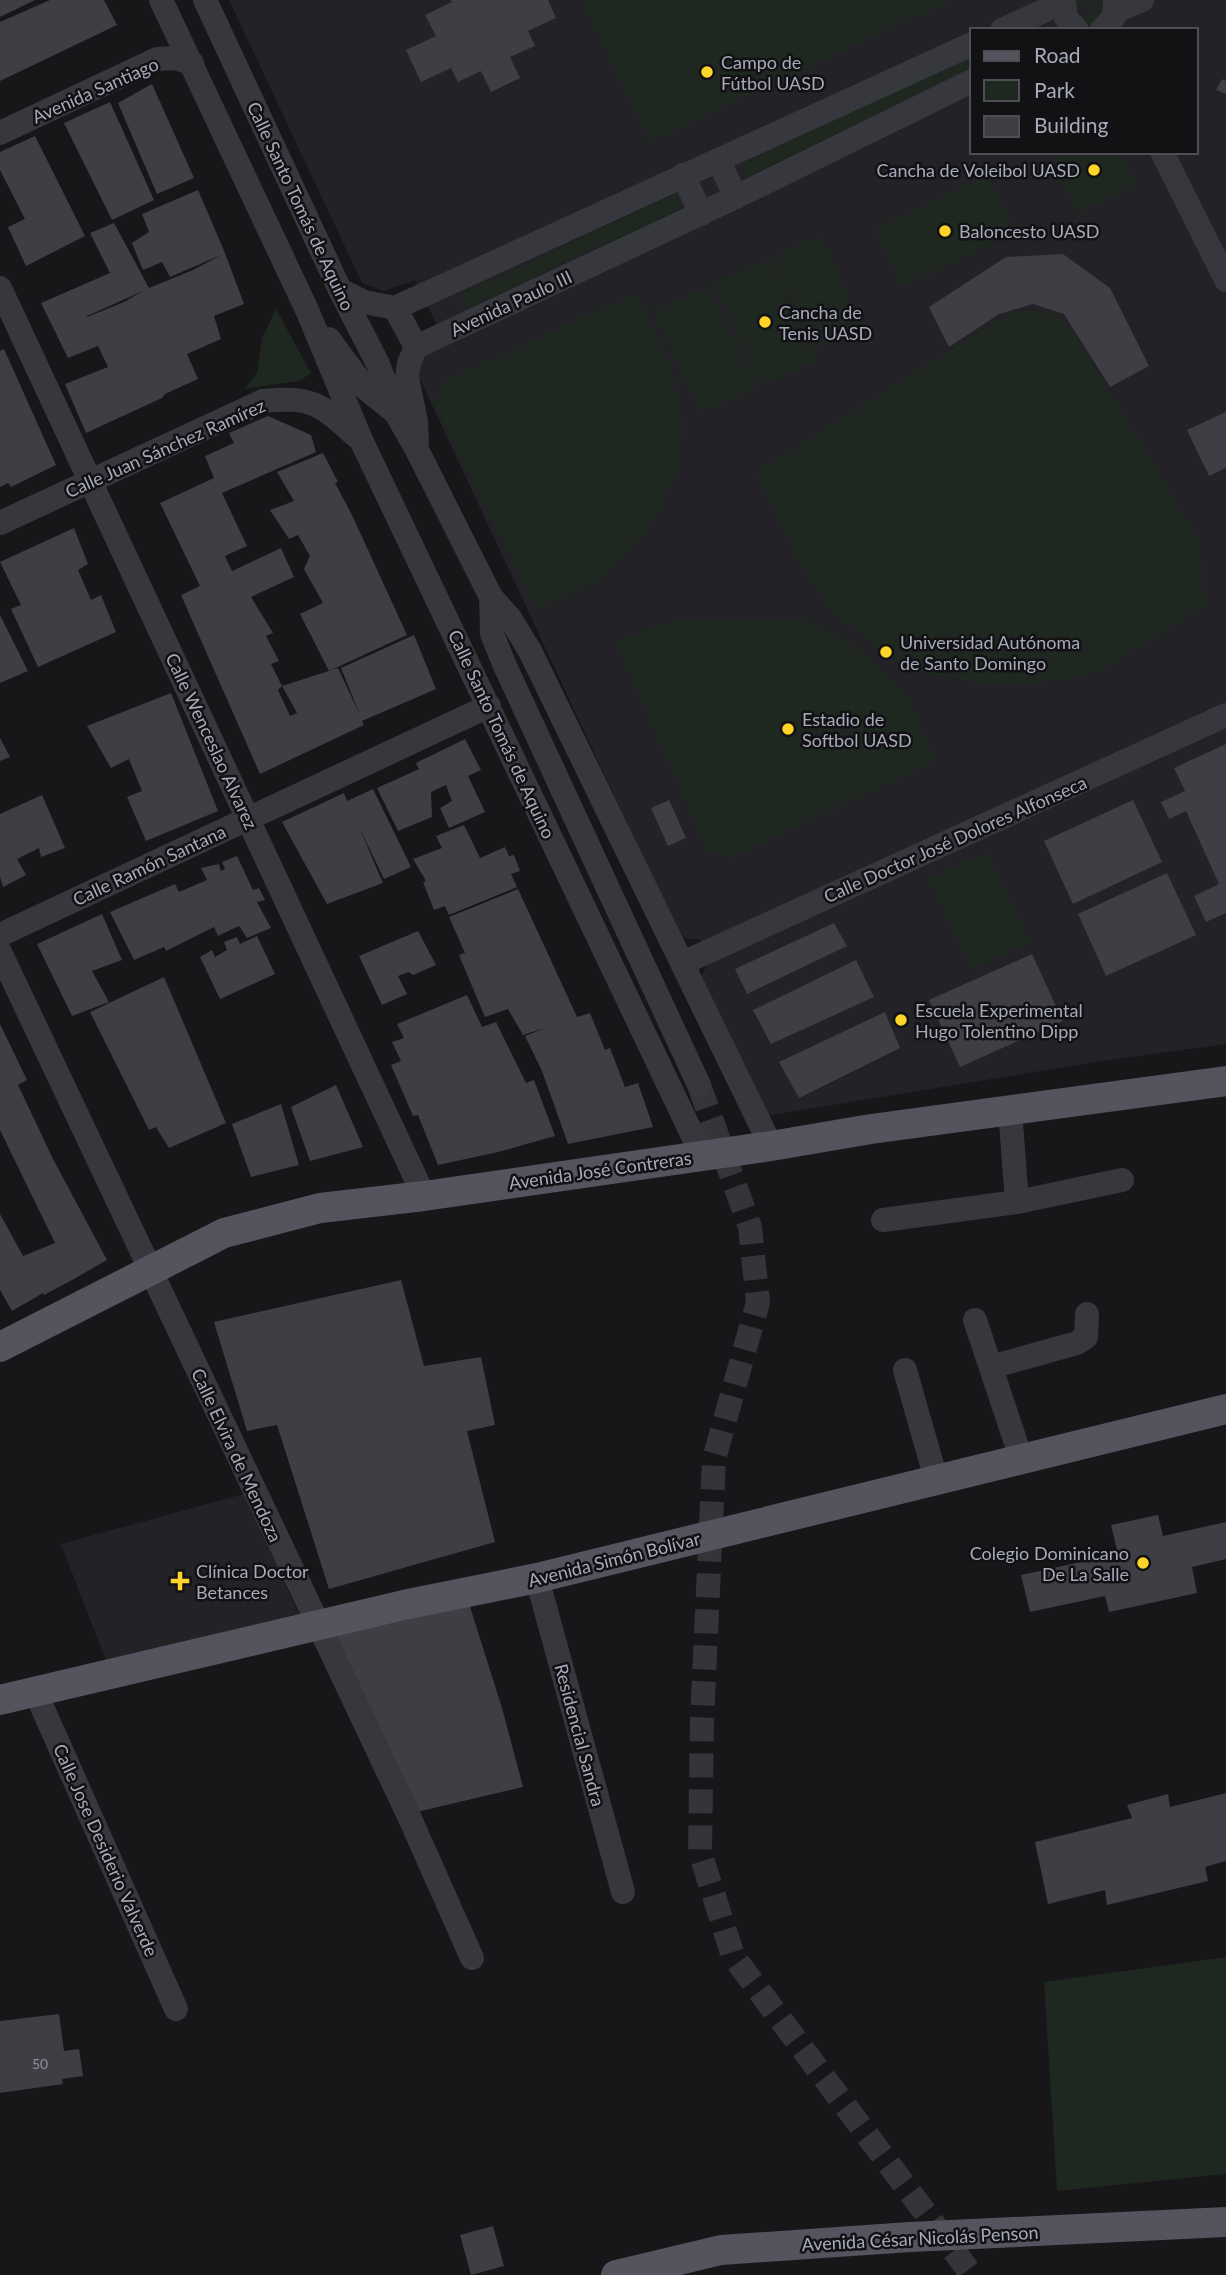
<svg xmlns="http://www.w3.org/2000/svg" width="1226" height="2275" viewBox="0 0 1226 2275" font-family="Lato,sans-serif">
	<rect width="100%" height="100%" fill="#171619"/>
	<g fill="#232226" fill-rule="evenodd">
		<path d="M229,0H1226V1044L1102,1061L765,1116L700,979L708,963L700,939H688L681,936L675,926L419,377L422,353L442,336L415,280L384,291L362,283ZM972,30H1196V152H972Z"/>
		<path d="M244,1494L301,1619L108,1666L61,1544Z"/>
	</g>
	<g fill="#1e2720">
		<path d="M582,0H946L947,2L649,142Z"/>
		<path d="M1065,0H1113L1100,29L1079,30L1068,22L1097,9L1094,1L1064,14Z"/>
		<path d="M972,53V70L748,176L742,163Z"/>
		<path d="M1057,152H1121L1137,185L1079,213L1051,155Z"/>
		<path d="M988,174L1016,232L902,287L874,229Z"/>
		<path d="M675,194L682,208L465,309L459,295Z"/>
		<path d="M821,235L863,327L815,348L773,257Z"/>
		<path d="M770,258L817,360L760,386L714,283Z"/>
		<path d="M709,286L757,388L700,413L653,311Z"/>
		<path d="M637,293L670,362L683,423L678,471L654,522L599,579L537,609L434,404L442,382Z"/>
		<path d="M276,309L311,373L300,381L244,389L257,373L262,338Z"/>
		<path d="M1030,309L1061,317L1078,340L1199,539L1205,606L1098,672L1031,685L969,682L907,668L834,613L803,570L755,473L1003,317Z"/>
		<path d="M686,618H800L851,643L908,698L937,760L729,859L707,851L615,640Z"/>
		<path d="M988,852L1030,942L971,969L929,879Z"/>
		<path d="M1226,1957V2174L1057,2191L1044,1982Z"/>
	</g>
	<g fill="#3e3e44" fill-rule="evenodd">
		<path d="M0,0H35L0,17Z"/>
		<path d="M50,0H104L117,25L0,81V22Z"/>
		<path d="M451,0H548L556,18L528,31L535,46L510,57L520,78L491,92L481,71L458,82L451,68L421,82L406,50L436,36L425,15L452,2Z"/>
		<path d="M1222,79L1226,81V94L1216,90Z"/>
		<path d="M152,84L194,178L157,194L118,103Z"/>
		<path d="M110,102L154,200L112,220L64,123Z"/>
		<path d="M35,136L85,236L26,266L8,227L25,219L0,170V152Z"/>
		<path d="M198,190L225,253L244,304L214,316L221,339L187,354L198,379L165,394L162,398L86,433L65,384L108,367L98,346L68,358L41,303L110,273L90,233L114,223L149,288L193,270L221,255L170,277L162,262L143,270L132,243L149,232L142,214ZM143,291L124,302L87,317V316Z"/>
		<path d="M1063,254L1110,288L1149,366L1110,387L1064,314L1033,304L999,314L949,347L929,307L1006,257Z"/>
		<path d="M4,349L56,465L11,487L8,483L0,487V351Z"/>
		<path d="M1226,412V468L1209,476L1187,430Z"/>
		<path d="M268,416L311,435L316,452L222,493L247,546L225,556L232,571L281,548L294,577L251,597L273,633L266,636L279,661L271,664L282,686L338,668L360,715L341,668L414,635L436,689L362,721L364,725L260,774L181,595L200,586L160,503L214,478L205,456L234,443L229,433ZM282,686L297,713L290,716L278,690Z"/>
		<path d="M323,453L338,482L335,483L352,515L407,635L329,671L300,614L323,603L304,569L310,556L298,535L289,539L270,510L294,501L277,472Z"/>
		<path d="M74,528L88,564L78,570L91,600L101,595L116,632L38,667L11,609L21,605L0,562Z"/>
		<path d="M0,615L28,671L0,683Z"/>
		<path d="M171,693L218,811L146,841L127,797L142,791L129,759L111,768L87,726Z"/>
		<path d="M0,738L10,757L0,761Z"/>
		<path d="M465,739L481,770L468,776L485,812L449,828L440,808L452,801L446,785L431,792L432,817L398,831L377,788L419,769L416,763Z"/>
		<path d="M1226,744V913L1206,922L1194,896L1219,884L1186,811L1169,819L1161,802L1185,791L1174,768Z"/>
		<path d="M373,789L411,867L384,879L359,827L383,883L327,904L282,822L344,793L347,801Z"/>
		<path d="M42,795L65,848L41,857L39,848L17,859L26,875L3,887L0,877V814Z"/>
		<path d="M669,800L686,838L668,846L651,808Z"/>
		<path d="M1133,800L1162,862L1073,904L1044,841Z"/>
		<path d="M464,825L480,858L505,847L509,856L514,855L520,871L511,874L517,887L449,915L445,906L434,910L423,882L426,881L413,859L442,848L436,836Z"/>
		<path d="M237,856L253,890L259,888L265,900L257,902L271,928L247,938L239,926L218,936L214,927L166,951L164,947L134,960L110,912L175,884L179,892L207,880L201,868L219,864L221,871L225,869L222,862Z"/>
		<path d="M1167,873L1196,935L1106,976L1078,914Z"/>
		<path d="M518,889L577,1017L590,1013L605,1050L610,1048L625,1087L638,1083L653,1127L568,1144L542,1071L525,1036L545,1028L523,1035L508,1009L485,1017L459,955L465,953L449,917Z"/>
		<path d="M102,914L122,960L92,971L109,1002L72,1016L37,944Z"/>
		<path d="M834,923L847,946L747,994L735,969Z"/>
		<path d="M418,931L436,965L413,975L409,972L398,976L407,994L382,1005L359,956Z"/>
		<path d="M257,936L275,974L220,999L200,957L212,950L215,957L227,950L224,942L237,937L240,944Z"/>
		<path d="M1032,954L1063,1021L960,1067L929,1000Z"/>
		<path d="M856,960L874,997L771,1044L753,1010Z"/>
		<path d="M164,977L226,1123L169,1148L156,1127L149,1130L90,1012Z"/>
		<path d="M467,995L482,1027L496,1022L526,1083L534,1080L555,1136L498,1152L438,1165L418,1115L413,1116L391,1065L401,1061L392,1042L404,1038L397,1024Z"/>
		<path d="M885,1012L900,1048L799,1098L779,1062Z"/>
		<path d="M0,1024L27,1080L18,1085L53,1159L107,1260L72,1280L44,1295L43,1293L12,1311L0,1290V1214L23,1256L55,1243L0,1130Z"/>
		<path d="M336,1085L363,1147L310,1161L291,1107Z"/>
		<path d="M281,1104L299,1165L251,1177L232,1124Z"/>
		<path d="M401,1280L424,1366L481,1357L495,1425L467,1431L495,1542L329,1589L277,1425L247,1431L214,1322Z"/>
		<path d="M1158,1515L1163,1536L1226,1522V1559L1192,1567L1197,1593L1109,1612L1105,1596L1030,1612L1021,1575L1118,1554L1111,1525Z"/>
		<path d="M466,1594L502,1708L523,1787L408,1814L322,1628Z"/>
		<path d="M1226,1793V1861L1205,1867L1208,1881L1107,1905L1105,1890L1048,1904L1035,1842L1132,1818L1127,1805L1168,1794L1170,1807Z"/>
		<path d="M59,2014L64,2051L79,2049L83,2076L62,2079L63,2084L0,2093V2021Z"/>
		<path d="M493,2226L504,2266L471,2275L460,2235Z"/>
	</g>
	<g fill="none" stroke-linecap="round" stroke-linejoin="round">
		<path stroke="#343439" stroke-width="24" stroke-dasharray="24 12" stroke-linecap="butt" d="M699,1085L750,1227L758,1302L714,1459L702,1721L700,1852L733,1956L972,2275"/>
		<g stroke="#37373e" stroke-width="24">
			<path d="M161,0L307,310L362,442L702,1155"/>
			<path d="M205,0L340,290L378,364L396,413L417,450L491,597L510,618L530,651L771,1146"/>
			<path d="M1064,0L1066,18L1077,30"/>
			<path d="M1116,11L1142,0"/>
			<path d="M1002,30L1063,2"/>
			<path d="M1102,30L1114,17L1115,0"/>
			<path d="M0,133L157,59L174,58L192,63"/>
			<path d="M1162,152L1226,280"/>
			<path d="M718,160L736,197"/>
			<path d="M683,175L701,214"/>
			<path d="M0,288L424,1196"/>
			<path d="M340,290L364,302L395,308L972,44"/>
			<path d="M395,308L416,347"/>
			<path d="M329,339L365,388L396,413"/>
			<path d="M417,442L416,421L407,378L409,363L416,347L736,197L972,81"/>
			<path d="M0,523L263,401C312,396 321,404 357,437"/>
			<path d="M491,597L492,634L505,666L699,1085"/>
			<path d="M0,935L489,706"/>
			<path d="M0,952L408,1814L472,1958"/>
			<path d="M683,963L1226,715"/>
			<path d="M1017,1202L1122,1180"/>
			<path d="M883,1220L1017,1202L1010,1110"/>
			<path d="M975,1320L1021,1458"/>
			<path d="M991,1367L1077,1343L1086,1337L1087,1314"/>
			<path d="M905,1370L936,1479"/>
			<path d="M537,1578L623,1892"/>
			<path d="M35,1691L176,2009"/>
		</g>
		<g stroke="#53545d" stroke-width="30">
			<path d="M0,1347L224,1233L320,1208L424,1196L771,1146L871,1129L1226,1081"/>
			<path d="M0,1700L408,1604L537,1578L1226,1409"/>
			<path d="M616,2275L721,2250L910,2237L1226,2222"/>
		</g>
	</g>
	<g fill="#ffd428" stroke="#121114" stroke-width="2.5">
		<circle cx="707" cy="72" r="7"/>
		<circle cx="1094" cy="170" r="7"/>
		<circle cx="945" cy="231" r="7"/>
		<circle cx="765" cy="322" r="7"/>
		<circle cx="886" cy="652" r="7"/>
		<circle cx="788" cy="729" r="7"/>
		<circle cx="901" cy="1020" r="7"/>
		<circle cx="1143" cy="1563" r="7"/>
		<path d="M176.5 1570.5h7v7h7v7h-7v7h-7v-7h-7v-7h7z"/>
	</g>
	<g text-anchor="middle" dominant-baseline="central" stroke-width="5" stroke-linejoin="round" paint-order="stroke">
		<g font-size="14" fill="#8d8f9c">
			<text x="40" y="2063">50</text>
		</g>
		<g font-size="18" fill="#a7aaba" stroke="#121114" text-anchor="start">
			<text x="721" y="62">Campo de<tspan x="721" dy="21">Fútbol UASD</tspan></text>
			<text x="1080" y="170" text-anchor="end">Cancha de Voleibol UASD</text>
			<text x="959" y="231">Baloncesto UASD</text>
			<text x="779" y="312">Cancha de<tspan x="779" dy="21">Tenis UASD</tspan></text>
			<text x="900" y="642">Universidad Autónoma<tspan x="900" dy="21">de Santo Domingo</tspan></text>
			<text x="802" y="719">Estadio de<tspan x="802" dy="21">Softbol UASD</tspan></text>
			<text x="915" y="1010">Escuela Experimental<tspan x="915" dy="21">Hugo Tolentino Dipp</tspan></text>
			<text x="1129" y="1553" text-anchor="end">Colegio Dominicano<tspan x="1129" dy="21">De La Salle</tspan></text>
			<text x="196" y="1571">Clínica Doctor<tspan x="196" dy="21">Betances</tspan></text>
		</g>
		<g font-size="18" fill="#a7aaba" stroke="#121114">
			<text transform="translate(95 90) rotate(-24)">Avenida Santiago</text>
			<text transform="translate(301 206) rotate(65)">Calle Santo Tomás de Aquino</text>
			<text transform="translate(511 303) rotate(-25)">Avenida Paulo III</text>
			<text transform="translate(165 448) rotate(-24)">Calle Juan Sánchez Ramírez</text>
			<text transform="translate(502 734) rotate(65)">Calle Santo Tomás de Aquino</text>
			<text transform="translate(212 741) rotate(65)">Calle Wenceslao Alvarez</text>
			<text transform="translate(955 839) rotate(-24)">Calle Doctor José Dolores Alfonseca</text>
			<text transform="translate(149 865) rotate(-25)">Calle Ramón Santana</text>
			<text transform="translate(600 1170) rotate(-8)">Avenida José Contreras</text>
			<text transform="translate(237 1455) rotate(65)">Calle Elvira de Mendoza</text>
			<text transform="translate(614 1559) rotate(-14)">Avenida Simón Bolívar</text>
			<text transform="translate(580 1735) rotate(75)">Residencial Sandra</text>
			<text transform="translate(106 1850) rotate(66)">Calle Jose Desiderio Valverde</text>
			<text transform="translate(920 2238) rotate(-3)">Avenida César Nicolás Penson</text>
		</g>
	</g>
	<rect x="970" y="28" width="228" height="126" fill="#121114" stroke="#4e4e56" stroke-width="2"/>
	<rect x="984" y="51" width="35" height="10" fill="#53545d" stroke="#4e4e56" stroke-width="2"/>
	<text x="1034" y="63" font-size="21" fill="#a7aaba">Road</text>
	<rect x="984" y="80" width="35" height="21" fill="#1e2720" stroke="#4e4e56" stroke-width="2"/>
	<text x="1034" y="98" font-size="21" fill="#a7aaba">Park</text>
	<rect x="984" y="116" width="35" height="21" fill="#3e3e44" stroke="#4e4e56" stroke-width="2"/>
	<text x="1034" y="133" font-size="21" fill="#a7aaba">Building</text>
</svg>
